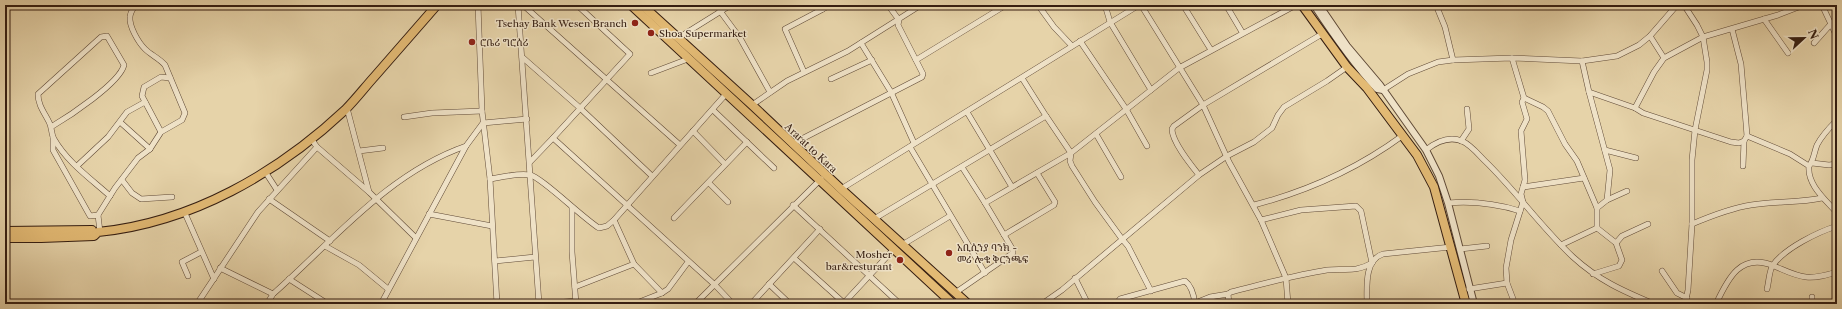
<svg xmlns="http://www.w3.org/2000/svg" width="1842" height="309" viewBox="0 0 1842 309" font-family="'Libre Caslon Text','Noto Serif Ethiopic',serif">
	<rect width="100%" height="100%" fill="#e6d3a9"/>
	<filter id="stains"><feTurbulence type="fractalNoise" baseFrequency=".005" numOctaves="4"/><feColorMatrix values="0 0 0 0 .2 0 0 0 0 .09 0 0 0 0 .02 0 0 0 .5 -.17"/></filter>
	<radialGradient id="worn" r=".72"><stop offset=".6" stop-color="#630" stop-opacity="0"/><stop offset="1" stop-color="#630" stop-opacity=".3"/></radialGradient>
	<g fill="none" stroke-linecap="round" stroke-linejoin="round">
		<g stroke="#604a37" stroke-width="6">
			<g id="minor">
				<path d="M478,5L482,111L490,179L497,304"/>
				<path d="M518,5L539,304"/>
				<path d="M523,5L680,145"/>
				<path d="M577,5L630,54L553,138L715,285L733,304"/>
				<path d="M821,5L823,9L830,5"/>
				<path d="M1038,5L1054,27L1072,46"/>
				<path d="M1105,5L1110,22L1151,90"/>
				<path d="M1141,5L1203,105L1229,162L1261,220L1286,278L1288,304"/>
				<path d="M1183,5L1211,50"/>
				<path d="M1226,5L1242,32"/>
				<path d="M1436,5L1445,27L1453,60"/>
				<path d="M1684,5L1697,25L1703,37L1778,15L1804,5"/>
				<path d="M1822,5L1837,37"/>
				<path d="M720,11L740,38L770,92"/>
				<path d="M1764,19L1788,53"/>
				<path d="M1650,36L1664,58L1654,72L1635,108L1643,113L1731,142L1739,143L1744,141L1747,136L1746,123L1741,64L1732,29"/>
				<path d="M678,38L731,5"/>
				<path d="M1080,41L1126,109L1147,146"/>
				<path d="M861,43L891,92L914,143"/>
				<path d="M1814,43L1830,25"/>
				<path d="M522,57L580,108L652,176"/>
				<path d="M1512,58L1524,98L1522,102L1527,119L1521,131L1525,180L1521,194L1523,202L1511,240L1506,268L1507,283L1515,304"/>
				<path d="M1664,58L1703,37L1707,62V70L1695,130L1692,160V224L1688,290L1685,304"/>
				<path d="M916,60L1006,5"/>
				<path d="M1582,61L1589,92L1635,108"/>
				<path d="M804,72L785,29L823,9"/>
				<path d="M651,73L688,59"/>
				<path d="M831,79L872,60"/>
				<path d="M1383,90L1408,74L1438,62L1453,60L1512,58L1582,61L1617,56L1639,45L1650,36L1677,5"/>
				<path d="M1589,92L1610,170L1607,200L1597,208"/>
				<path d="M1524,98L1543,107L1548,111L1565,144L1577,161L1597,208V228L1561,245"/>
				<path d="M752,105L787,81L848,51L921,5"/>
				<path d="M347,108L369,192"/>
				<path d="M713,110L774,168"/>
				<path d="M967,112L1012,187"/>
				<path d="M404,117L432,113L482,111"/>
				<path d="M120,122L150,149"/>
				<path d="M51,127C68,117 120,83 124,65L107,36L101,37L38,94C38,105 44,112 49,122C52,127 51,134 54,139C67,162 91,179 110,196"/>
				<path d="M693,131L725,164"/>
				<path d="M161,132L142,96L144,87L161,77L170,78"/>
				<path d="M1096,134L1121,177"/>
				<path d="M1747,136L1790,154L1809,166C1807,185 1826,200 1837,213"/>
				<path d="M53,138V150L90,216L98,215L100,232"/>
				<path d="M1461,141L1469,129L1467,109"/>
				<path d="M792,144L922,77L923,74L898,25L899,20L888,5"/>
				<path d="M317,147L369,192L416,238"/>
				<path d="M910,147L985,273"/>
				<path d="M1426,150C1436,142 1449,136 1462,141C1471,145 1478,154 1485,161C1516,191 1541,227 1573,257C1598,280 1623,291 1654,304"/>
				<path d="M1605,150L1636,158"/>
				<path d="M359,151L383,148"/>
				<path d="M530,162L553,138"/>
				<path d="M1812,163L1829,165L1837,164"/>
				<path d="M77,166L108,137L127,112L145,102"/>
				<path d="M1743,166L1744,141"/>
				<path d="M1809,166C1814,160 1814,152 1817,145C1822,135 1829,128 1837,120"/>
				<path d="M962,167L985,203"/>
				<path d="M266,173L277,190"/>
				<path d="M1199,175C1191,165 1172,142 1172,129L1174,126L1203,105L1322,34"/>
				<path d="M490,179C502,177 518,173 530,175C540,176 584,219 599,228L607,226L614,220L634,264L662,293L668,289L688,262"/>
				<path d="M122,180L132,193L141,199L172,197"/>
				<path d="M709,183L728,202"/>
				<path d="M1523,187L1584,178"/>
				<path d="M841,189L1139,5"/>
				<path d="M269,199L330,241"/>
				<path d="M1607,200L1627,191"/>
				<path d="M1448,203C1472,201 1497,204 1520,211"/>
				<path d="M793,205L900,304"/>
				<path d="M1254,205C1308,191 1357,169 1402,136"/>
				<path d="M572,208V252L576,304"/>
				<path d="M184,211L214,279"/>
				<path d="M429,214L492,226"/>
				<path d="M98,215L115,188L138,158L150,149L161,132L182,120L185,113L165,65C159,58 151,55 145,49C138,42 129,26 130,17C130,13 133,9 135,5"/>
				<path d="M674,218L747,142"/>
				<path d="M874,219L1046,116"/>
				<path d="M614,220L726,94"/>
				<path d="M1261,220L1301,210L1356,206L1361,211L1372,263"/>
				<path d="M1692,224C1711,216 1731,208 1751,205C1775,201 1799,203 1822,198"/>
				<path d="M1004,235L1054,205L1055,202L1037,173"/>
				<path d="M1616,243L1622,236L1648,224"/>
				<path d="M902,245L950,216"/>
				<path d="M325,246L359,265L388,289"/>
				<path d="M1460,249L1487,246"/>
				<path d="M794,258L844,303"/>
				<path d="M495,261L535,257"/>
				<path d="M220,268L273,294"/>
				<path d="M1662,271L1677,293L1687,298"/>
				<path d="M1593,274L1619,266L1622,260L1616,243L1597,228"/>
				<path d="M188,276L182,262L201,252"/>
				<path d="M1075,278L1088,304"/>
				<path d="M289,279L328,304"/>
				<path d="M769,284L790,304"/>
				<path d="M575,287L634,264"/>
				<path d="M1469,289L1507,283"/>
				<path d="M1767,289C1769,282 1769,270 1773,265C1785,248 1818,232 1837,226"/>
				<path d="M1151,291L1128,246L1122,239L1095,202L1072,166L1070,161L1071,153L1179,68L1296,5"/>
				<path d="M955,293L1013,253V250L985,203L1071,153L1046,116L1022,78"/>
				<path d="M1812,297V304"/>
				<path d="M1195,303L1210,297L1228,294"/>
				<path d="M197,304L258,212L317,147L312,140"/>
				<path d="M267,304L273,294C333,241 388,173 466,146"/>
				<path d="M381,304L466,146L483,123L527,119"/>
				<path d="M540,304L576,301"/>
				<path d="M634,304L662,293"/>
				<path d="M695,304L821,179"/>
				<path d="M751,304L820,229"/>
				<path d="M843,304L894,249"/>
				<path d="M1042,304L1062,290L1199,175L1227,156L1254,142L1272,128L1278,115L1284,107L1327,81L1347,67"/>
				<path d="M1116,304L1120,299L1185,281C1192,286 1194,296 1195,304"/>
				<path d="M1229,304L1228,294L1231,292C1263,284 1295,275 1327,270C1346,268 1354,273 1372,263"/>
				<path d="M1367,304C1367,288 1364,260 1383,254L1451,247"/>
				<path d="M1716,304C1728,278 1741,252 1774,266C1784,270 1795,276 1806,277C1817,278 1827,275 1837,272"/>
			</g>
		</g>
		<g stroke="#604a37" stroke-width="8">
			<g id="tertiary">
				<path d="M1314,5C1333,34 1353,63 1377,89L1383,90"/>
				<path d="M1319,5L1347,46L1380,85L1426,150L1439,176L1448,203L1474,304"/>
			</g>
		</g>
		<g stroke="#341d11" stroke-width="10">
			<g id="primary">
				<path d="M631,5L953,304"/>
				<path d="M642,5L752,105L841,189L968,304"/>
				<path d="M1302,5L1347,67L1367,88L1417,155L1434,187L1466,304"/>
				<path d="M5,231L92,230"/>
				<path d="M5,238H41L94,236L98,232C191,223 278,173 345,110C356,99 365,87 375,76C396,52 416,29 437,5"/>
			</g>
		</g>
		<use href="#minor" stroke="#efe2c7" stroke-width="5"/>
		<use href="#tertiary" stroke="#efe2c7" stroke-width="6"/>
		<use href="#primary" stroke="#e3ba74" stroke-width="8"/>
	</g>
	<g fill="#8f2418" stroke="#efe2c7" stroke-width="1.5">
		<circle cx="635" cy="23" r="4"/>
		<circle cx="651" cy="33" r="4"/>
		<circle cx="472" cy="42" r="4"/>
		<circle cx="949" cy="253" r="4"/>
		<circle cx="900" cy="260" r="4"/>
	</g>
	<g text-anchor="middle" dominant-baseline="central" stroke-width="3" stroke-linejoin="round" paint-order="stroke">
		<g font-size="10" fill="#341d11" stroke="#efe2c7" text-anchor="start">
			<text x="627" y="23" text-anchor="end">Tsehay Bank Wesen Branch</text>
			<text x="659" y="33">Shoa Supermarket</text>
			<text x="480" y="42">ሮቤሪ ግሮሰሪ</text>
			<text x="957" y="247">አቢሲንያ ባንክ -<tspan x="957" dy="12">መሪ ሎቄ ቅርንጫፍ</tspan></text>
			<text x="892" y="254" text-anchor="end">Mosher<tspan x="892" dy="12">bar&amp;resturant</tspan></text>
		</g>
		<g font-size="10" fill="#341d11" stroke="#efe2c7">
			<text transform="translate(811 148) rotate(43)">Ararat to Kara</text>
		</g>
	</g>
	<rect width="1842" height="309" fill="none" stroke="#e6d3a9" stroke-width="20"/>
	<rect x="6" y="6" width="1830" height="297" fill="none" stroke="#341d11" stroke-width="2"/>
	<rect x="10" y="10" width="1822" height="289" fill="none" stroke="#341d11"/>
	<g transform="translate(1804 38) rotate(68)" stroke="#efe2c7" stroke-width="3" paint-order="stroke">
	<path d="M0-3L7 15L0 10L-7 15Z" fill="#341d11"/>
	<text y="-6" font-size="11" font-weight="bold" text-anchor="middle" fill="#341d11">N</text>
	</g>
	<rect width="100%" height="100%" filter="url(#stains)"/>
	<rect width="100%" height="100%" fill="url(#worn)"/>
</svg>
